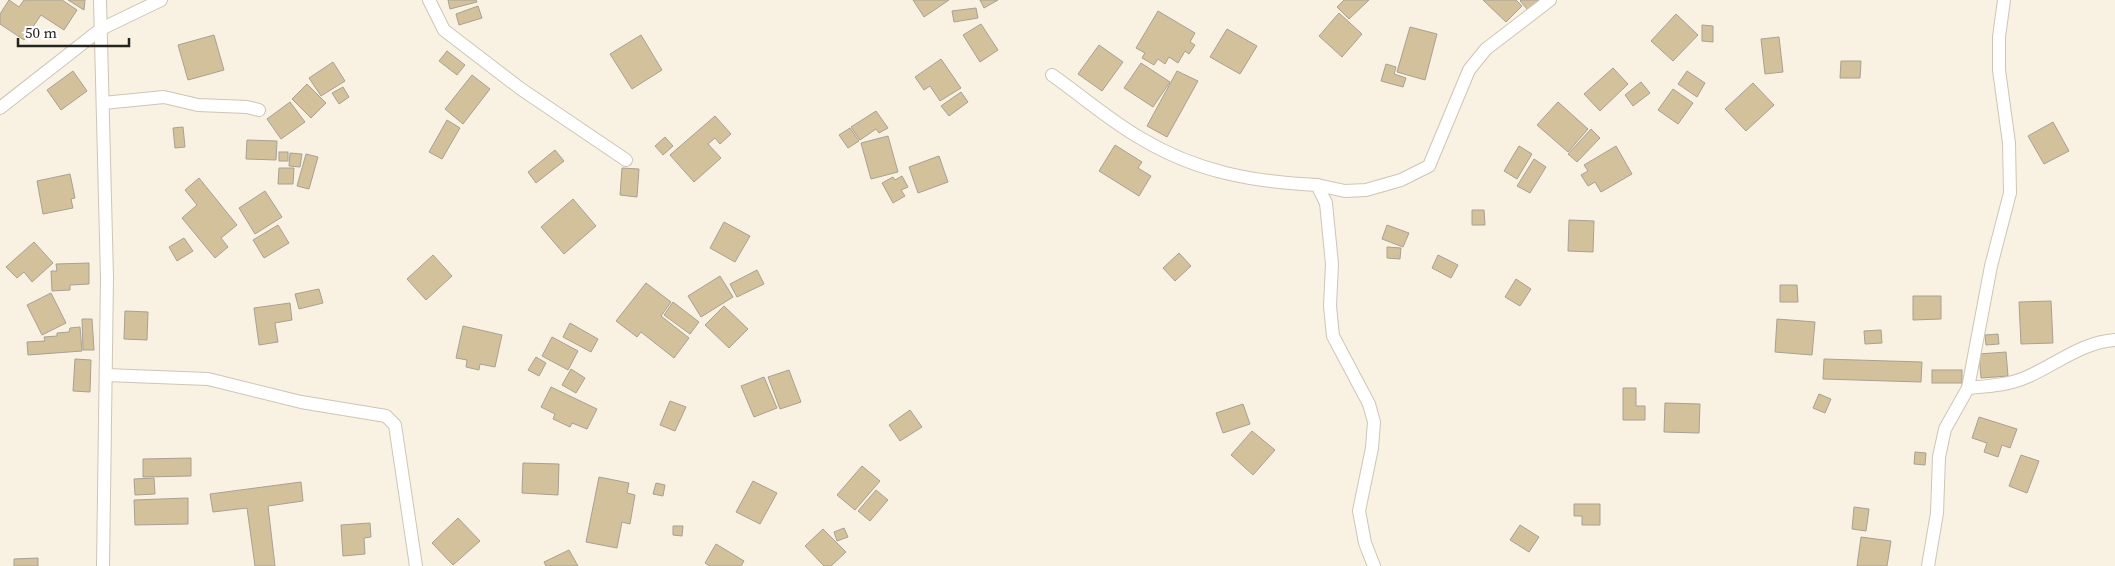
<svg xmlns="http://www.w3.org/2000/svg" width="2115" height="566" viewBox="0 0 2115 566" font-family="'Source Serif 4',serif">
	<rect width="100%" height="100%" fill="#f9f1e2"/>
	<g fill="#d3c19c" stroke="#a8a192">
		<path d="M9,0L19,7L24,0H62L77,10L64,30L41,15L24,40L0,24V14Z"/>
		<path d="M68,0H85L84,10Z"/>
		<path d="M448,0H476L477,2L450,9Z"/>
		<path d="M913,0H949L924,17Z"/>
		<path d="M980,0H998L984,8Z"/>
		<path d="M1344,0H1369L1349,19L1337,7Z"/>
		<path d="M1483,0H1516L1522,6L1506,22Z"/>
		<path d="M1539,0L1528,10L1520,1L1521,0Z"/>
		<path d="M478,6L482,18L459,25L456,14Z"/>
		<path d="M976,8L978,18L954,22L952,11Z"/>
		<path d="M1158,11L1195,33L1190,42L1195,45L1189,54L1185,51L1178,63L1169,57L1165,64L1158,59L1154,65L1142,58L1145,53L1136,48Z"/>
		<path d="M1339,13L1362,34L1342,57L1319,36Z"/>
		<path d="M1676,14L1698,35L1673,61L1651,41Z"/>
		<path d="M981,24L998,50L980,62L963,35Z"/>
		<path d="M1702,25L1713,26V42L1702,41Z"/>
		<path d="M1410,27L1437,34L1425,80L1397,72Z"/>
		<path d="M1227,29L1257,46L1240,74L1210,57Z"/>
		<path d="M214,35L224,70L188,80L178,45Z"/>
		<path d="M641,35L662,70L632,89L610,54Z"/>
		<path d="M1779,37L1783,72L1765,74L1761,39Z"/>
		<path d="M1099,45L1123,62L1102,91L1078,74Z"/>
		<path d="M447,51L465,65L457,75L439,61Z"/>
		<path d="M941,59L961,88L940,101L930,86L924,90L915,77Z"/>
		<path d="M1841,61H1861L1860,78H1840Z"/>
		<path d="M333,62L345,81L321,96L309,78Z"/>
		<path d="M1141,63L1170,82L1153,107L1124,88Z"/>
		<path d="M1386,64L1396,67L1394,74L1406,78L1403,87L1381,81Z"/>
		<path d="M1613,68L1628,84L1600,111L1584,94Z"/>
		<path d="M73,71L87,91L61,110L47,90Z"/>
		<path d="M1177,71L1198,81L1167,137L1147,126Z"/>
		<path d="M1687,71L1705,83L1697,97L1678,84Z"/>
		<path d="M472,75L490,89L463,124L445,109Z"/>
		<path d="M1641,82L1650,93L1633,106L1625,95Z"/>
		<path d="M1753,83L1774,105L1746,131L1725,109Z"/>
		<path d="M307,84L326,103L311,118L292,99Z"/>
		<path d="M343,87L349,97L339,104L332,93Z"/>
		<path d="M1673,89L1693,103L1678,124L1658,110Z"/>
		<path d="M961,92L968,102L949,116L941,106Z"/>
		<path d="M290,102L305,122L281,139L267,119Z"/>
		<path d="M1558,102L1588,129L1568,152L1537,125Z"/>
		<path d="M876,111L888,128L879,133L876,129L860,140L851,127Z"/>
		<path d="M715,116L731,134L720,144L715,138L708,144L721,158L694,182L670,155Z"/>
		<path d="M447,120L460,128L442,159L429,152Z"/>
		<path d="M2053,122L2069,151L2044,164L2028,136Z"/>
		<path d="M183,127L185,147L175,148L173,128Z"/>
		<path d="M850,128L859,141L848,148L839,135Z"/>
		<path d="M1591,129L1600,138L1577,162L1568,154Z"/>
		<path d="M888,136L898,172L871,179L861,143Z"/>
		<path d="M665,137L673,146L663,155L655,146Z"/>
		<path d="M247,140L277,141L276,160L246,159Z"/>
		<path d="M1115,145L1142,162L1138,168L1151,176L1139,196L1099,171Z"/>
		<path d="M1519,146L1532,154L1517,179L1504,171Z"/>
		<path d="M1616,146L1632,174L1601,192L1595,182L1588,186L1581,175L1588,171L1584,165Z"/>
		<path d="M555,150L564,161L536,183L528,172Z"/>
		<rect x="279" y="152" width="9" height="9"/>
		<path d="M290,153L302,154L300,167L289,166Z"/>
		<path d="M306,154L318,157L309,189L297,186Z"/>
		<path d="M939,156L948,182L918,193L909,167Z"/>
		<path d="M1534,159L1546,167L1530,193L1517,186Z"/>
		<path d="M279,168H294L293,184H278Z"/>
		<path d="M622,168L639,169L637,197L620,195Z"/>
		<path d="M70,174L75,198L71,199L73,208L43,214L37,181Z"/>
		<path d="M902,176L908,187L901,190L905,196L893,203L882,183L893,177L895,180Z"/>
		<path d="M199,178L237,225L221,238L228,247L215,258L182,218L197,205L185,190Z"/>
		<path d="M265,191L282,217L255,234L239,208Z"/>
		<path d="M573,199L596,226L564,254L541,227Z"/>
		<path d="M1472,210H1484L1485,225H1472Z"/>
		<path d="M1569,220L1594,221L1593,252L1568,251Z"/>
		<path d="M724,222L750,236L735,262L710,248Z"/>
		<path d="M278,225L289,243L264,258L253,240Z"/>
		<path d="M1387,225L1409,233L1403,247L1382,239Z"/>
		<path d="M184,238L193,251L177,261L169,247Z"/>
		<path d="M34,242L53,263L32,282L24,272L17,278L6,267Z"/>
		<path d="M1387,247L1401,248L1400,259L1387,258Z"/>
		<path d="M1179,253L1191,266L1175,281L1163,268Z"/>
		<path d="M433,255L452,276L426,300L407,279Z"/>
		<path d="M1438,255L1458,265L1451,278L1432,268Z"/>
		<path d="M89,263V284L70,285V290L52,291L51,271H57L56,264Z"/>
		<path d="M757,270L764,284L737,297L730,284Z"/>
		<path d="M720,276L733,297L701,317L688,296Z"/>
		<path d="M1516,279L1531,289L1520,306L1505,297Z"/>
		<path d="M646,283L671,302L661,316L689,338L674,358L641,332L637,337L616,321Z"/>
		<path d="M1780,285H1797L1798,302H1780Z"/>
		<path d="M319,289L323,303L299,309L295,294Z"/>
		<path d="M51,293L66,323L42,335L27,305Z"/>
		<path d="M1913,296H1941V319L1913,320Z"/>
		<path d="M2051,301L2053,343L2021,344L2019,302Z"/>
		<path d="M673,302L699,322L690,334L664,315Z"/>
		<path d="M290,303L292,320L275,323L278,342L259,345L254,308Z"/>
		<path d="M724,306L748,329L729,348L705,325Z"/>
		<path d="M125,311L148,312L147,340L124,339Z"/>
		<path d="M82,319H92L94,350H83Z"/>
		<path d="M1777,319L1815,322L1812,355L1775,352Z"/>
		<path d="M570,323L598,339L591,352L563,337Z"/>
		<path d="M463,326L502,335L495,367L480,364L479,370L466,367L467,360L456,358Z"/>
		<path d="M80,327L82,351L28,355L27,342L45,341L44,337L57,336V333L69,332L70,328Z"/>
		<path d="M1881,330L1882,343L1865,344L1864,331Z"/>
		<path d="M1998,334L1999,344L1986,345L1985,335Z"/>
		<path d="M552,337L578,351L568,370L542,356Z"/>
		<path d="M2006,352L2008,376L1981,378L1979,354Z"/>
		<path d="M536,357L546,363L539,376L528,370Z"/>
		<path d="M75,359L91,360L90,392L73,391Z"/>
		<path d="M1824,359L1922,362L1921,382L1823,379Z"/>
		<path d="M571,369L585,378L576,393L562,385Z"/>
		<path d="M789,370L801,402L780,409L768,377Z"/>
		<rect x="1932" y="370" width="30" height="13"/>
		<path d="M764,377L777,408L754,417L741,386Z"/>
		<path d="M551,387L597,409L587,429L572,423L570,427L553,419L555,414L541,407Z"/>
		<path d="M1623,388H1636V406H1645V420H1623Z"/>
		<path d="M1819,394L1831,399L1825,413L1813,408Z"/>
		<path d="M670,401L686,407L675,431L660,425Z"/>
		<path d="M1665,403L1700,404L1699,433L1664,432Z"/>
		<path d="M1243,404L1250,424L1223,433L1216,413Z"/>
		<path d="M910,410L922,427L900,441L889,425Z"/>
		<path d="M1979,417L2017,429L2010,448L2002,445L1998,457L1984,452L1987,443L1972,438Z"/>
		<path d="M1252,431L1275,450L1253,475L1231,455Z"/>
		<path d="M1915,452L1926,453L1925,465L1914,464Z"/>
		<path d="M2021,455L2039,461L2027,493L2009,486Z"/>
		<path d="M191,458V476L143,477V459Z"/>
		<path d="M523,463L559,464L558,495L522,493Z"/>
		<path d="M862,466L880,481L855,510L837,495Z"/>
		<path d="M599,477L629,483L627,493L635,495L630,524L622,522L617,548L586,542Z"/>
		<path d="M154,478L155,494L135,495L134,479Z"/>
		<path d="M753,481L777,493L760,524L736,512Z"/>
		<path d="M301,482L303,501L268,506L275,566H255L247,508L213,512L210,494Z"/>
		<path d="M656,483L665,485L663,496L653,494Z"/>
		<path d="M876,490L888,500L870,521L858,511Z"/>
		<path d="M188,498V524L135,525L134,500Z"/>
		<path d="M1574,504H1600V525H1582V516H1574Z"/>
		<path d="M1854,507L1869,509L1866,531L1852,529Z"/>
		<path d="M458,518L480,541L453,565L432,543Z"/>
		<path d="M370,523L371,537L364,538L365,554L343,556L341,525Z"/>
		<path d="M1520,525L1539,537L1529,552L1510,540Z"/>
		<path d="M673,526H683L682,536L673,535Z"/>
		<path d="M844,528L848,537L837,541L834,532Z"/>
		<path d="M823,529L846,552L831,566H824L805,546Z"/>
		<path d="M1861,537L1891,541L1887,566H1857Z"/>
		<path d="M716,544L744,561L741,566H710L705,563Z"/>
		<path d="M569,550L578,566H546L544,562Z"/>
		<path d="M38,558V566H14V559Z"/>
	</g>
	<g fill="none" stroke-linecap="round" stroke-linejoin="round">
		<g stroke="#cdc5b7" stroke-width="14">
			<g id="street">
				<path d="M100,0L107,278L103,566"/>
				<path d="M429,0L444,30L521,89L626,160"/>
				<path d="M1052,75C1082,96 1110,121 1142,139C1197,172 1254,182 1317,185L1326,203L1332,264L1330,306L1333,336L1369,404L1374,422L1372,448L1359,511L1365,543L1374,566"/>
				<path d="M103,103L164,97L198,105L247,107L259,110"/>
				<path d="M0,108L101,29L161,0"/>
				<path d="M1317,185L1345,191L1366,190L1401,180L1429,166L1469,70L1486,49L1550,0"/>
				<path d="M106,375L208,379L301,402L386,416L395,425L416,566"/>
				<path d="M1968,388C1989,386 2011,385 2029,376C2058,363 2083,342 2115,340"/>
				<path d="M1928,566L1937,513L1939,457L1945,429L1968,388L1991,266L2010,193L2009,143L1999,70V37L2004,0"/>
			</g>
		</g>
		<use href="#street" stroke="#fff" stroke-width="12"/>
	</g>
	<path d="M18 38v8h111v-8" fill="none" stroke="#26241e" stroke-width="2.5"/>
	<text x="25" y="38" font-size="15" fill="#26241e" stroke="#ffffff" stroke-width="4" paint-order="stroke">50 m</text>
</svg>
